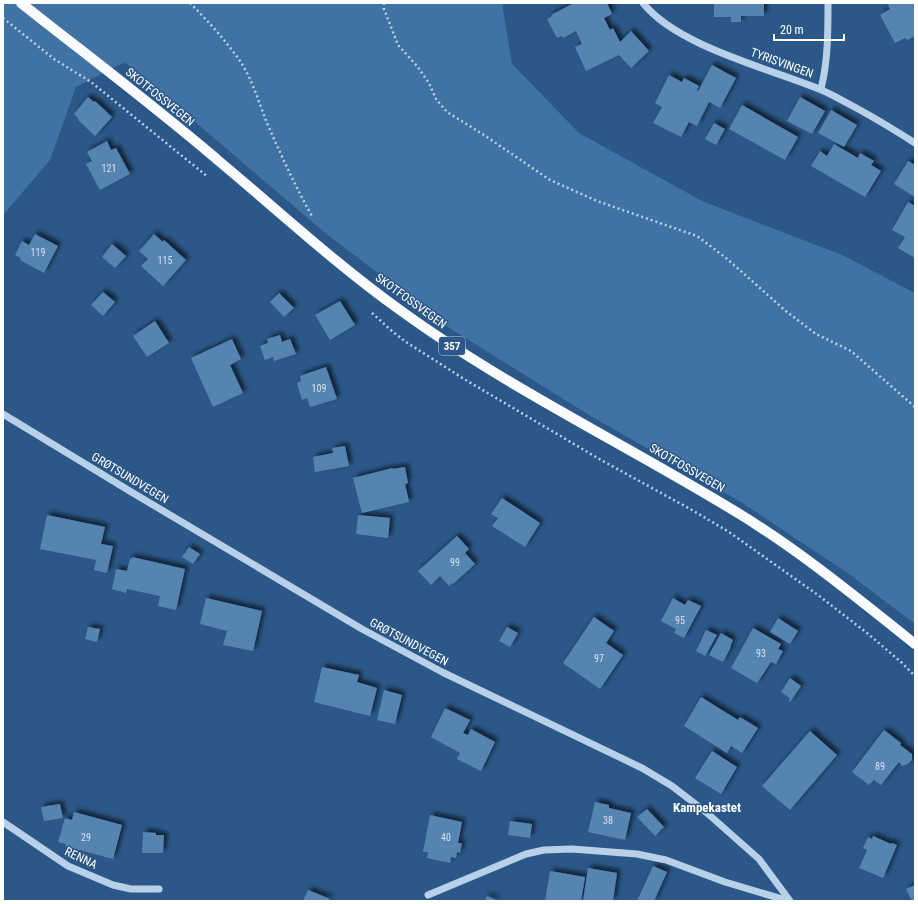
<svg xmlns="http://www.w3.org/2000/svg" width="918" height="904" viewBox="0 0 918 904" font-family="'Roboto Condensed',sans-serif">
	<defs>
		<filter id="shadow"><feDropShadow dx="3.5" dy="-3.5" stdDeviation="2" flood-color="#0009"/></filter>
	</defs>
	<rect width="100%" height="100%" fill="#2b5888"/>
	<path fill="#4073a4" d="M3,3H502L512,64L579,133L702,201L842,255L915,293V624L849,574L741,502L589,415L451,329L324,232L125,62L76,87L50,160L3,215Z"/>
	<g fill="#5784b1" filter="url(#shadow)">
		<path d="M574,3H607L612,14L604,18L610,30L613,28L620,42L631,31L649,51L631,68L619,55L586,71L575,47L582,44L576,31L563,38L561,36L557,38L547,19L552,16L551,15Z"/>
		<path d="M714,3H764V16H741V22H731V17H714Z"/>
		<path d="M891,3H915V36L907,40L905,38L895,43L880,15L890,9L888,5Z"/>
		<path d="M712,65L736,78L720,108L709,102L697,126L689,122L681,137L653,123L662,107L655,103L669,75L682,82L684,78L699,86L697,90L698,91Z"/>
		<path d="M88,97L94,102L95,101L112,117L95,136L78,120L79,119L74,114Z"/>
		<path d="M800,97L825,111L812,134L787,121Z"/>
		<path d="M742,105L798,137L785,160L729,129Z"/>
		<path d="M831,110L857,125L844,147L818,133Z"/>
		<path d="M714,123L725,129L716,145L705,139Z"/>
		<path d="M107,141L111,150L116,148L130,174L100,190L86,164L92,161L87,152Z"/>
		<path d="M834,144L858,158L860,153L874,161L871,165L881,171L865,197L811,166L820,151L827,156Z"/>
		<path d="M908,161L915,165V197L894,184Z"/>
		<path d="M908,202L915,206V258L898,248L905,237L892,230Z"/>
		<path d="M35,234L58,246L44,273L20,260L21,258L15,255L22,241L29,245Z"/>
		<path d="M154,234L163,242L164,240L186,260L163,286L141,266L148,259L139,251Z"/>
		<path d="M112,244L126,256L115,268L102,257Z"/>
		<path d="M103,292L115,302L103,316L91,305Z"/>
		<path d="M279,293L294,308L284,317L270,302Z"/>
		<path d="M340,301L355,325L330,340L315,315Z"/>
		<path d="M155,321L169,343L147,357L133,336Z"/>
		<path d="M280,335L282,342L290,339L296,354L274,361L273,357L265,360L260,346L268,343L267,339Z"/>
		<path d="M232,339L241,359L230,365L243,393L213,407L191,358Z"/>
		<path d="M326,367L337,399L310,407L307,398L302,400L297,383L301,381L300,376Z"/>
		<path d="M345,446L349,466L315,472L313,457L333,453L332,448Z"/>
		<path d="M405,467L408,483L405,484L409,502L362,513L353,478L393,468V469Z"/>
		<path d="M502,498L540,523L525,547L492,526L498,518L491,514Z"/>
		<path d="M47,515L105,527L101,544L113,546L107,573L94,570L96,560L40,549Z"/>
		<path d="M358,515L390,518L388,538L356,534Z"/>
		<path d="M457,536L469,549L465,553L475,564L453,584L452,583L449,586L440,576L431,585L418,571Z"/>
		<path d="M189,547L200,554L193,564L182,557Z"/>
		<path d="M132,557L185,569L176,610L158,606L160,596L127,589L126,593L112,589L116,569L127,571L130,558L132,559Z"/>
		<path d="M206,598L262,611L253,651L223,645L227,631L200,624Z"/>
		<path d="M673,598L685,605L688,600L701,606L684,638L674,633L676,629L661,621Z"/>
		<path d="M594,617L614,631L606,643L623,655L600,689L563,663Z"/>
		<path d="M778,618L798,631L790,644L770,632Z"/>
		<path d="M88,627L100,629L97,642L85,639Z"/>
		<path d="M507,627L518,633L510,647L499,641Z"/>
		<path d="M753,628L781,644L778,649L783,651L776,664L771,662L757,683L731,668Z"/>
		<path d="M706,630L717,635L705,656L696,651Z"/>
		<path d="M721,633L733,640L730,647H731L723,662L709,655Z"/>
		<path d="M322,667L359,675L357,682L377,688L370,716L314,702Z"/>
		<path d="M790,678L801,686L790,702L789,701L790,698L781,692Z"/>
		<path d="M384,690L402,695L395,724L377,720Z"/>
		<path d="M701,697L738,720L740,717L758,728L742,753L731,746L727,753L684,726Z"/>
		<path d="M445,708L470,720L463,733L468,735L471,729L495,742L481,771L457,759L460,753L431,737Z"/>
		<path d="M884,730L901,743L900,745L912,754V760L908,764L902,766L899,762L881,785L874,780L869,785L852,772Z"/>
		<path d="M810,731L837,755L790,810L762,786Z"/>
		<path d="M712,751L737,767L721,794L695,778Z"/>
		<path d="M595,802L609,805V808L631,813L625,840L588,832Z"/>
		<path d="M60,804L63,818L44,821L41,807Z"/>
		<path d="M647,809L664,827L655,836L637,817Z"/>
		<path d="M74,812L122,825L113,859L65,846L66,844L58,842L65,818L72,820Z"/>
		<path d="M430,815L462,822L458,843H462L460,853L457,852L456,858L451,857L450,863L427,858L428,852H423Z"/>
		<path d="M510,821L532,824L530,838L508,835Z"/>
		<path d="M143,832L156,833V835H164L163,853H142Z"/>
		<path d="M873,836L891,844L892,843L897,845L883,878L859,868L867,850L863,848L868,837L872,839Z"/>
		<path d="M653,866L667,872L654,901H637Z"/>
		<path d="M588,868L617,873L613,901H583Z"/>
		<path d="M550,871L585,877L581,901H545Z"/>
		<path d="M915,885V901H912L906,889Z"/>
		<path d="M308,890L330,899L329,901H303Z"/>
		<path d="M487,896L499,901H485Z"/>
	</g>
	<g fill="none" stroke-linecap="round" stroke-linejoin="round">
		<g stroke="#b8d0e8" stroke-width="2.5" stroke-dasharray="2 3" stroke-linecap="butt">
			<path d="M190,3C208,21 228,43 242,64C253,82 259,103 267,123C281,155 295,186 312,216"/>
			<path d="M384,3V9L398,45L417,66L429,83L436,99L447,112L484,135L550,180L597,201L697,236L726,258L787,312L816,334L851,351L915,407"/>
			<path d="M3,18L54,59L91,82L208,177"/>
			<path d="M372,313L393,332L406,342L464,379L601,460L692,510L729,532L818,595L867,633L901,662L915,676"/>
		</g>
		<g stroke="#b8d0e8" stroke-width="7">
			<path d="M643,3C677,46 768,68 819,89C829,93 838,98 847,103C870,115 893,129 915,143"/>
			<path d="M821,89C828,61 828,32 828,3"/>
			<path d="M3,414L133,493L362,629L442,672L642,768L672,786L707,813L759,859L790,901"/>
			<path d="M3,822L68,866L113,885L131,889H159"/>
			<path d="M428,895L526,854L544,850L572,849L637,854L666,860L725,882L789,901"/>
		</g>
		<path stroke="#f9fbfe" stroke-width="10" d="M21,3C88,56 156,107 220,162C280,212 337,265 400,310C503,385 619,441 728,507C794,546 855,596 915,644"/>
	</g>
	<g text-anchor="middle" dominant-baseline="central" stroke-width="3" stroke-linejoin="round" paint-order="stroke">
		<g font-size="10" fill="#d5e0ec">
			<text x="109" y="168">121</text>
			<text x="38" y="252">119</text>
			<text x="165" y="260">115</text>
			<text x="319" y="388">109</text>
			<text x="455" y="562">99</text>
			<text x="680" y="620">95</text>
			<text x="761" y="653">93</text>
			<text x="599" y="658">97</text>
			<text x="880" y="766">89</text>
			<text x="608" y="820">38</text>
			<text x="86" y="837">29</text>
			<text x="446" y="837">40</text>
		</g>
		<rect fill="#2b5888" stroke="#bfcddb" stroke-width="1" x="439" y="337" width="26" height="18" rx="3"/>
		<g font-size="11" font-weight="bold" fill="#fff">
			<text x="452" y="346">357</text>
		</g>
		<g font-size="12" fill="#fff" stroke="#2b5888">
			<text transform="translate(782 63) rotate(20)">TYRISVINGEN</text>
			<text transform="translate(160 97) rotate(39)">SKOTFOSSVEGEN</text>
			<text transform="translate(411 301) rotate(36)">SKOTFOSSVEGEN</text>
			<text transform="translate(687 468) rotate(30)">SKOTFOSSVEGEN</text>
			<text transform="translate(130 478) rotate(31)">GRØTSUNDVEGEN</text>
			<text transform="translate(409 642) rotate(28)">GRØTSUNDVEGEN</text>
			<text transform="translate(81 858) rotate(26)">RENNA</text>
		</g>
		<g font-size="13" font-weight="bold" fill="#fff" stroke="#2b5888">
			<text x="707" y="807">Kampekastet</text>
		</g>
	</g>
	<rect width="918" height="904" fill="none" stroke="#ffffff" stroke-width="8"/>
	<path d="M774 34v6h70v-6" fill="none" stroke="#ffffff" stroke-width="2"/>
	<text x="780" y="34" font-size="12" fill="#ffffff" stroke="#2b5888" stroke-width="3" paint-order="stroke">20 m</text>
</svg>
